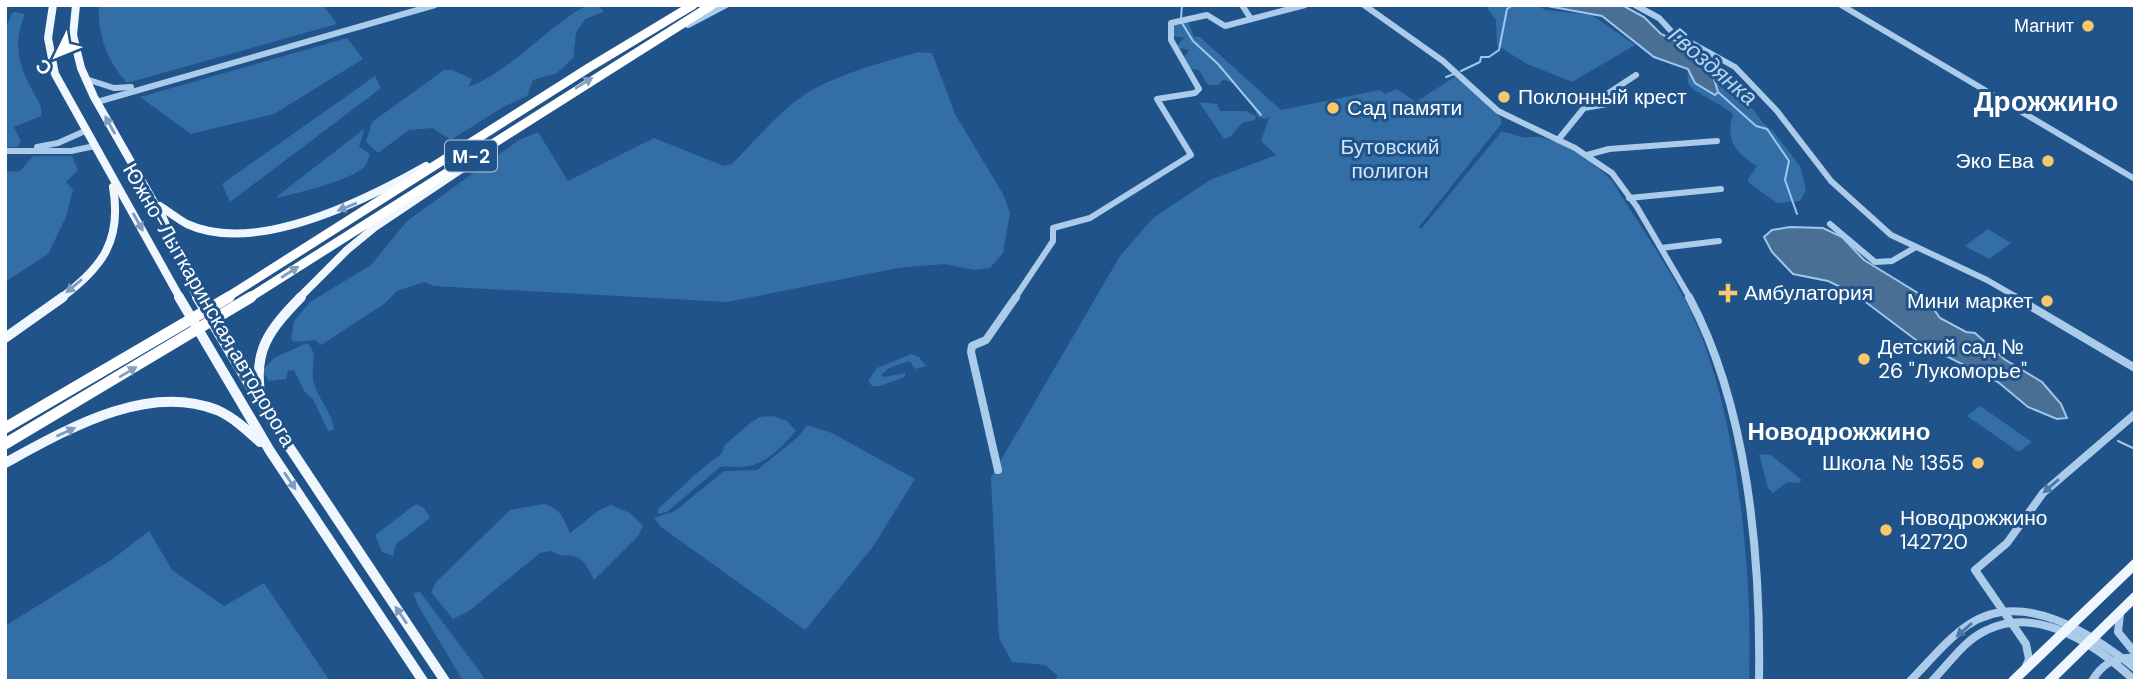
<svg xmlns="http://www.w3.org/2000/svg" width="2140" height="686" viewBox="0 0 2140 686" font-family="'DM Sans',sans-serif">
	<rect width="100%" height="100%" fill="#205389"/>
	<g fill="#336ea6">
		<path d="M99,5H323L337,24L127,83C107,61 97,34 99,5Z"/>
		<path d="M587,5H598L604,12L585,19L576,33L573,58L557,73L533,80L527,96L503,107L451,140L432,128L409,130L378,153L366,142L372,122L444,70H452L472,79L468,87C513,70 545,28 587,5Z"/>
		<path d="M1488,5H1538L1545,10L1592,15L1635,45L1572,82L1525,63L1497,45L1496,20L1487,8Z"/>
		<path d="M15,12L25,14C13,42 18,64 32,90C37,99 43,106 41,116L14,127L21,142L17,147H5V30L12,13Z"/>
		<path d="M1188,21L1194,37H1200L1281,110L1380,90L1385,94L1397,89L1416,102L1456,76L1501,118V124L1419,227L1421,229L1501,132C1510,132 1515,136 1523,137C1528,138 1534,136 1540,137C1565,143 1594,162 1612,181C1643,231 1681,282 1702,338C1739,434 1753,579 1749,681H1054L1058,676L1045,665L1012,662L999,638L991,477L1120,256L1153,218L1210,180L1276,155L1261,141L1270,115L1267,119L1258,117C1251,101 1241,81 1223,80L1219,85H1208L1199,70L1188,68L1183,59L1189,50L1176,47L1184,38L1174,36L1170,30L1173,25Z"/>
		<path d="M347,38L363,59L274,114L191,134L140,97Z"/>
		<path d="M919,52L932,53L955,114L1003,194L1010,213L1003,253L990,268L974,270L944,264L898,268L727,302L434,286L424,282L397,291L384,304L321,345L315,340L296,342L291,340L294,321L310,302L371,265L407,221L519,140L538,132L568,181L654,138L724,166L732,164C757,139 782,107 812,90C845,72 883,62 919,52Z"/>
		<path d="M1709,61L1726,73L1763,123L1773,131L1800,166L1806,190L1800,201L1777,203L1749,183L1748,179L1757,166C1735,153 1725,139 1733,114C1724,105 1690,91 1688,83C1687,79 1688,75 1688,71L1680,64C1695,72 1694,85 1714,95L1718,89L1712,78Z"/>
		<path d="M375,76L381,88L230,202L222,184Z"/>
		<path d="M1199,102L1217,104L1220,111H1246L1256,116L1255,120L1242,123L1230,137L1224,139Z"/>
		<path d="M364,129L359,147L370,154C369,156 367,163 366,165C354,180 295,194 275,198Z"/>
		<path d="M33,156H72L78,170L66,182L73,190L66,217L48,254L5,282V172L20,171Z"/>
		<path d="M1988,229L2011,243L1989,259L1965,246Z"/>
		<path d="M307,343C319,353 311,366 313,379C316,398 332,410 334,430L328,431L313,399L304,391L294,370L288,371L286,379L269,381L262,371L274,358Z"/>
		<path d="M911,354L919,357L926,366L915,369L910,361L889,368L881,375L885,377L905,373V377L880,386H872L868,381L877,368Z"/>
		<path d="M1980,406L2032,442L2019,452L1967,416Z"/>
		<path d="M773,416L787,421L796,431C780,448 766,466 741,467C733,468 728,465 720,467L667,512L658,514V509L698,472L721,454L725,445L750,423L760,417Z"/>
		<path d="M807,425L832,433L915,479L872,548L805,630L661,527L654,518L675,511L724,471L757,470L798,437Z"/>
		<path d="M1759,454L1771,455L1802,480L1798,483L1787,482L1773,493L1768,488Z"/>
		<path d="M416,504L424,508L430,518L396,544L393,556L382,552L375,535Z"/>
		<path d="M544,504C562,510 563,518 570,533L598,511L611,505L630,513L643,526L638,536L594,580C588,565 579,552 562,556L551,551L540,553L469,611L453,619L431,592L436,582L510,510Z"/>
		<path d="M149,531L172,570L224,606L264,583L330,681H5V626L114,558Z"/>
		<path d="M420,592L483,676L485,681H463L418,605L413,593Z"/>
	</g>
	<g fill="#4a6f95" stroke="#9ec7ec" stroke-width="2">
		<path d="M1542,5H1622L1644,17L1661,34L1707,56L1718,92L1715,95L1695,83L1688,69L1654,57L1602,16Z"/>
		<path d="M1790,227L1823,228L1842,237L1864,260L1926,298L1940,318L1966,332L1975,333L2004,359L2042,382L2061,404L2067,418L2057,419L2028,407L1998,382L1920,343L1855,294L1828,281L1793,274L1772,252L1764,237L1772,230Z"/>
	</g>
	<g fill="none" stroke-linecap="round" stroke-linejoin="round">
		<g stroke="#9ec7ec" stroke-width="2">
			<path d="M1181,18L1182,5"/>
			<path d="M1182,23L1193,41L1218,64L1261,115"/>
			<path d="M1461,71L1480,62L1481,57H1489L1499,50L1507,9L1513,5"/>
			<path d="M1446,77L1454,74"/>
			<path d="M1718,92L1756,126L1767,129L1789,161L1785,180L1797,214"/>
			<path d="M2118,441L2135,449"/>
		</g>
		<g stroke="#abcbeb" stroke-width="6">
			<path d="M1242,5L1251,19"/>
			<path d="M1364,5L1443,61L1498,111L1575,148L1612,173L1637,207L1690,298"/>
			<path d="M1635,5L1659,18L1672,32L1735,67L1777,111L1831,181L1891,235L1987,280L2018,298"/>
			<path d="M1841,5L2135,179"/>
			<path d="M688,25L726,5"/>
			<path d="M86,79L114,88L131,87"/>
			<path d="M97,102L435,5"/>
			<path d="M1558,140L1584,108L1607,104L1604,96L1636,75"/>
			<path d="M37,147L58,143L85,131"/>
			<path d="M5,151H71L95,146"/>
			<path d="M1587,155L1609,149L1717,141"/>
			<path d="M1629,198L1721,189"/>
			<path d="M1830,224L1875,262L1892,261L1916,247"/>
			<path d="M1661,248L1719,241"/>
			<path d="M1015,298L1053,241V228L1090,218L1191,155L1157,99L1195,93L1199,89L1171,40V23L1207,15L1225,26L1305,5"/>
		</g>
		<g stroke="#abcbeb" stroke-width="8">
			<path d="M1689,297C1748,407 1761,558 1759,681"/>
			<path d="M2015,297L2135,368"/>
			<path d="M998,470L971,352L972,346L986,340L1016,297"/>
			<path d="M2120,614L2118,632L2135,653"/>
			<path d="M2026,666L2029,659L2026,644L1975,570L2007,543L2043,493L2135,414"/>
			<path d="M1910,681C1929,662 1946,640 1968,625C2023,588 2092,634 2135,668"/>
			<path d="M1932,681C1949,664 1964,640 1987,630C2039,605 2098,646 2135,681"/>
			<path d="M2092,681C2102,664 2115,656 2135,658"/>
		</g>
		<g stroke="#eff6fe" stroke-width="8">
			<path d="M53,5L48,38L55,74L180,298"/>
			<path d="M76,5L73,35L81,68L94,97L163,218L197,298"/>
			<path d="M160,206C169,212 178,219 187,224C256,256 366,200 426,166"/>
			<path d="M61,298C103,267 122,240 113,187"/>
			<path d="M299,298L347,250L375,227L472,162"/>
		</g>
		<g stroke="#eff6fe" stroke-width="10">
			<path d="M179,297L270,451L423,681"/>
			<path d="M197,297L262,406L445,681"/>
			<path d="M5,338L63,297"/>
			<path d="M261,399C252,351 269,330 301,297"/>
			<path d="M5,463C66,430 146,382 217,410C233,417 247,430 260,442"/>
			<path d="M2013,681L2135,564"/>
			<path d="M2049,681L2135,597"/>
		</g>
		<g stroke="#fff" stroke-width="9">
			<path d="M226,298L590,67L693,5"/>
			<path d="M249,298L712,5"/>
		</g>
		<g stroke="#fff" stroke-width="11">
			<path d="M5,428L229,297"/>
			<path d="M5,444L251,297"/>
		</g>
	</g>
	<defs><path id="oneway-solid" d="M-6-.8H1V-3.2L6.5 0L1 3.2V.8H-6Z" transform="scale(1.75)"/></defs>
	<g fill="#84a0be">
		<use href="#oneway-solid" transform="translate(584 83) rotate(-32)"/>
		<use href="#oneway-solid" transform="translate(290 272) rotate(-33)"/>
		<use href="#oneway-solid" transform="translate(128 372) rotate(-31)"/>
	</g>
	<g fill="#7d9cbe">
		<use href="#oneway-solid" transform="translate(110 125) rotate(-119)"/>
		<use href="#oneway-solid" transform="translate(347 207) rotate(158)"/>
		<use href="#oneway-solid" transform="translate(138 222) rotate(61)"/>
		<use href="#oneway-solid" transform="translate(74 286) rotate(140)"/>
		<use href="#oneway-solid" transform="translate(66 432) rotate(-24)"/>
		<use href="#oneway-solid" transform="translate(290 481) rotate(56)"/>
		<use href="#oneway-solid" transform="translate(401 615) rotate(-124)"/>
	</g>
	<g fill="#4a77a6">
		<use href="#oneway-solid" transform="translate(2051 486) rotate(139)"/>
		<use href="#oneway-solid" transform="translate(1964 630) rotate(139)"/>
	</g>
	<g fill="#f9c86b" stroke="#205389" stroke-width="2.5">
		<circle cx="2088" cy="26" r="7"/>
		<circle cx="1504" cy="97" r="7"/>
		<circle cx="1333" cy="108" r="7"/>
		<circle cx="2048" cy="161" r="7"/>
		<path d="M1724.5 282.5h7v7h7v7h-7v7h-7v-7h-7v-7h7z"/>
		<circle cx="2047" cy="301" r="7"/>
		<circle cx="1864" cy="359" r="7"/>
		<circle cx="1978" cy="463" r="7"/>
		<circle cx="1886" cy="530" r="7"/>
	</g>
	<g text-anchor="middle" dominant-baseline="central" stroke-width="6" stroke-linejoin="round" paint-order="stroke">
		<g font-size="18" fill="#fff" stroke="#205389" text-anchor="end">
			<text x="2074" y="26">Магнит</text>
		</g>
		<rect fill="#205389" stroke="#bccbdc" stroke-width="2" x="445" y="140.5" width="52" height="31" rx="5"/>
		<g font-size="19" font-weight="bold" fill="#fff">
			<text x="471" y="156">М-2</text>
		</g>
		<g font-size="21" fill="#fff" stroke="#205389" text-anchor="start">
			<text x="1518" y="97">Поклонный крест</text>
			<text x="1347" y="108">Сад памяти</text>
			<text x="2034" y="161" text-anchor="end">Эко Ева</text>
			<text x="1744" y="293">Амбулатория</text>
			<text x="2033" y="301" text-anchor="end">Мини маркет</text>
			<text x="1878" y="347">Детский сад №<tspan x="1878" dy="24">26 "Лукоморье"</tspan></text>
			<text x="1964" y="463" text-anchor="end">Школа № 1355</text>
			<text x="1900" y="518">Новодрожжино<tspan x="1900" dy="24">142720</tspan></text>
		</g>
		<g font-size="21" fill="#cfe4f8" stroke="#205389">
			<text x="1390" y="147">Бутовский<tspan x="1390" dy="24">полигон</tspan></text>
		</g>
		<g font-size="21" fill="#fff" stroke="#205389">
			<text transform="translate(209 305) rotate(60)">Южно-Лыткаринская автодорога</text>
		</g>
		<g font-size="23" font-style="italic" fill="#b6d5f2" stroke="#205389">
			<text transform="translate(1713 66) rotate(40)">Гвоздянка</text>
		</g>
		<g font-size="24" font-weight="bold" fill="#fff" stroke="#205389">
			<text x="1839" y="431">Новодрожжино</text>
		</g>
		<g font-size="28" font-weight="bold" fill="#fff" stroke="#205389">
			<text x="2046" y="101">Дрожжино</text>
		</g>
	</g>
	<rect width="2140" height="686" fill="none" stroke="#ffffff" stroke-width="14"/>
	<g transform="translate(56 56) rotate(227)" stroke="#205389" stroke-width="5" paint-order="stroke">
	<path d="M0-5L12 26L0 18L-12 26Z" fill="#ffffff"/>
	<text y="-10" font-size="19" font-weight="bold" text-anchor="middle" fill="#ffffff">С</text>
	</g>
</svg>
